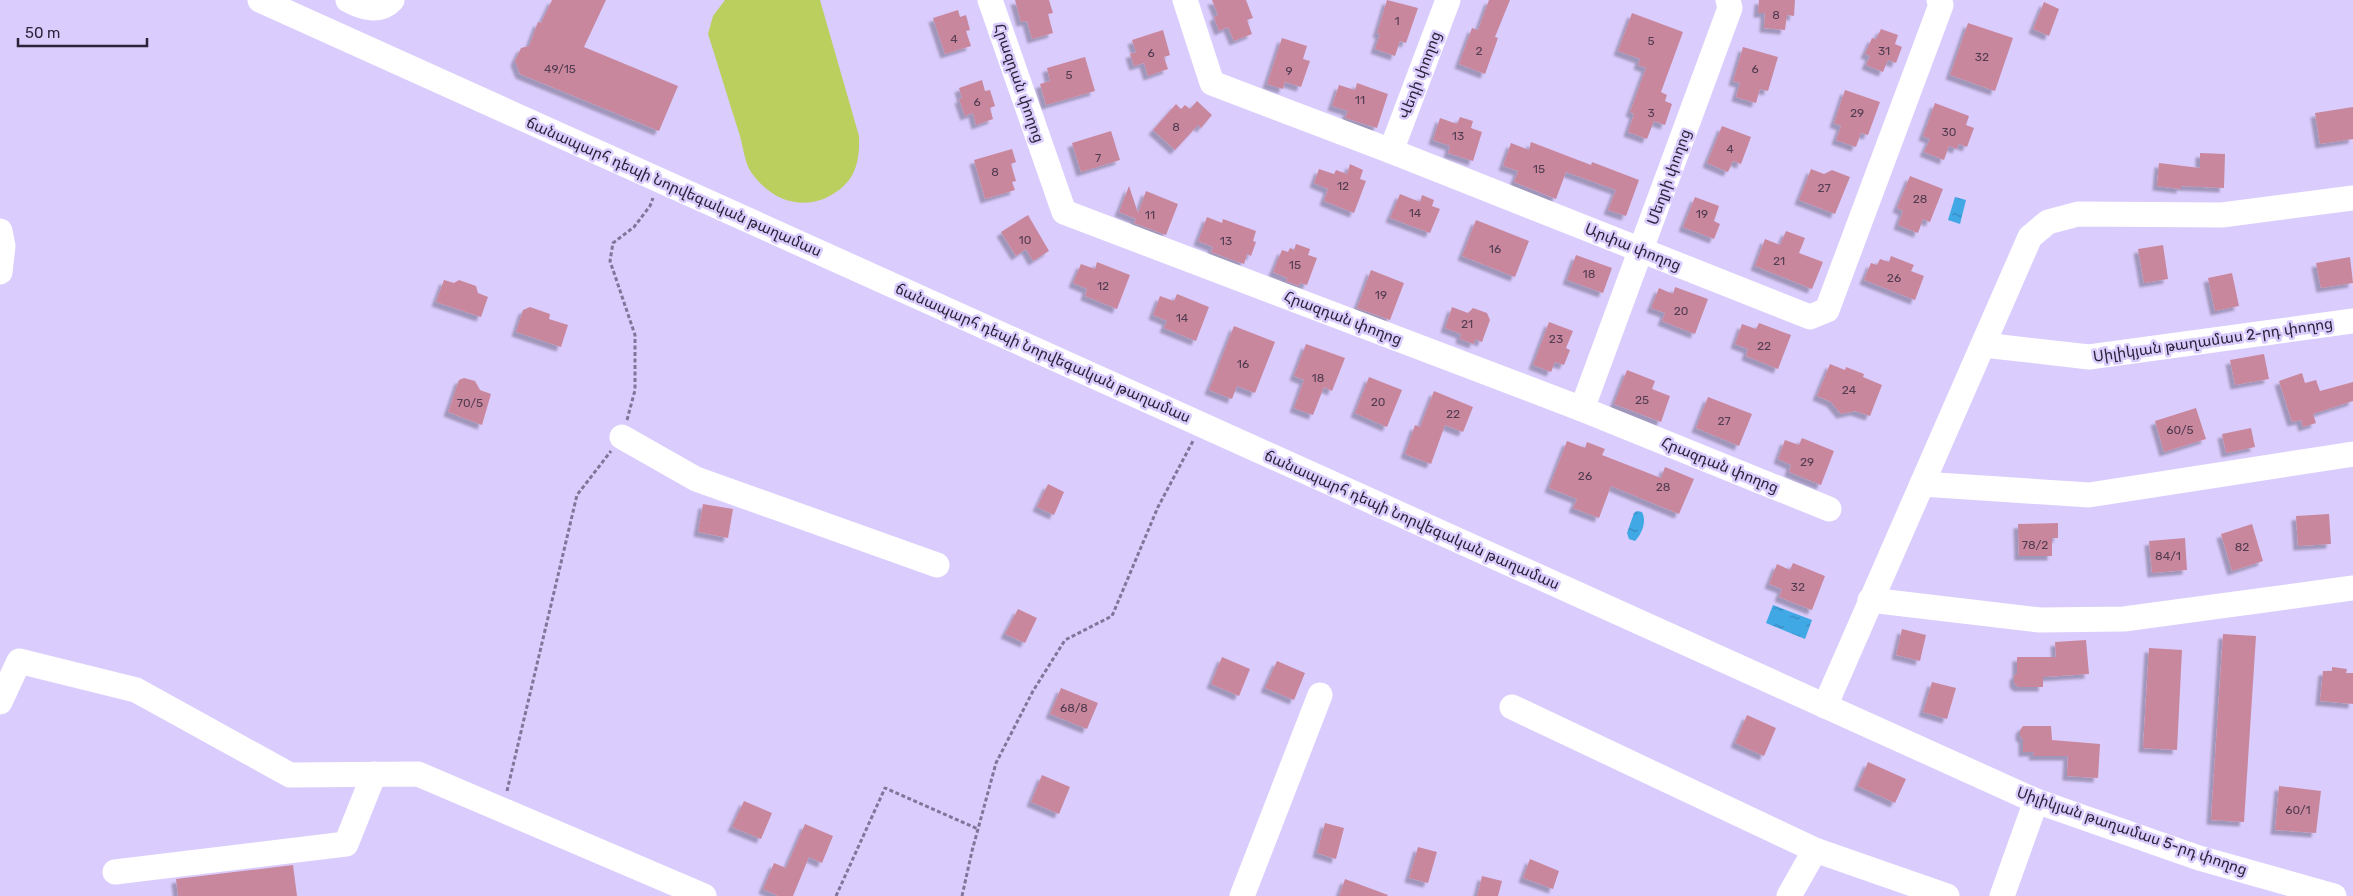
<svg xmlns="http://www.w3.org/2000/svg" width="2353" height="896" viewBox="0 0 2353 896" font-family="Rubik,'Noto Sans Armenian',sans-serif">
	<defs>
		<pattern id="water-ripples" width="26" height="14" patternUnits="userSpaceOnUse" patternTransform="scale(1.25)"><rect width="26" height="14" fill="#40a8e5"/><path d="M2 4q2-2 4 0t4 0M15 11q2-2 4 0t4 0" fill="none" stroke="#3688bb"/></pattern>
		<filter id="shadow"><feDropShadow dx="-4.5" dy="4.5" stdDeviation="1" flood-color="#0004"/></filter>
	</defs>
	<rect width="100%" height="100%" fill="#daccfd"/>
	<path fill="#bacf5e" d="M725,0H820L859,136C860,160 856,181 833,194C804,212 771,201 751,172C745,163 743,147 740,136C729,102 719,68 708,34L713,16Z"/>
	<g fill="url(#water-ripples)">
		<path d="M1955,197L1966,200L1960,224L1948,220Z"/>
		<path d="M1637,511L1642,512C1647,521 1642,534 1635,541L1629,539L1627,533L1634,513Z"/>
		<path d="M1773,605L1812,620L1805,639L1766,623Z"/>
	</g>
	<g fill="#c9879d" filter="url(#shadow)">
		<path d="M552,0H606L584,47L678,86L659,131L520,74L515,61L521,48L529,46L538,22L541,23Z"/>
		<path d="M1015,0H1049L1053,13L1048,14L1053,33L1032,39L1027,21L1021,22Z"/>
		<path d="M1212,0H1246L1253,18L1247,20L1252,34L1234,41L1228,27L1219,31L1214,17L1218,15Z"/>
		<path d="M1387,0L1418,8L1406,43L1400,41L1395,56L1375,49L1380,34L1377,33Z"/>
		<path d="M1489,0H1510L1495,37L1498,38L1485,74L1459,64L1472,28L1478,30Z"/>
		<path d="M1759,0H1795L1794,16L1787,15L1785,30L1764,28L1765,13H1758Z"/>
		<path d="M2044,2L2059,9L2049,36L2033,29Z"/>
		<path d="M958,10L960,17L966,15L970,30L966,31L971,46L945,54L933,18Z"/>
		<path d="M1632,13L1683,32L1661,92L1667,95L1665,101L1672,104L1665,125L1654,121L1647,139L1628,132L1634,114L1630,112L1646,68L1638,65L1640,59L1618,51Z"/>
		<path d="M1968,23L2013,38L1995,91L1950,75Z"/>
		<path d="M1881,29L1898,35L1895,44L1902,47L1896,63L1888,60L1883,72L1866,65L1870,56L1865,54L1872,38L1876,39Z"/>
		<path d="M1163,30L1170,55L1164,57L1168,69L1148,76L1144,63L1134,66L1130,54L1136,52L1132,40Z"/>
		<path d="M1282,38L1307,46L1303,59L1310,61L1301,87L1285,82L1283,89L1267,84Z"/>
		<path d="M1743,47L1778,57L1768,91L1760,89L1756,103L1736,97L1740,83L1733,81Z"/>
		<path d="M1085,57L1095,91L1046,105L1040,84L1050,81L1047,68Z"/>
		<path d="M982,80L985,91L990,90L995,106L990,108L993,119L976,125L973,113L965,116L959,99L962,98L959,88Z"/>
		<path d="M1357,83L1388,94L1377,128L1345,118L1348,111L1332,106L1339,85L1355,90Z"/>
		<path d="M1845,90L1880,102L1868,135L1861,133L1856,147L1836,140L1841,126L1834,123Z"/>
		<path d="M1197,101L1212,115L1201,128L1198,125L1175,150L1153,130L1176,104L1181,109L1185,105L1190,109Z"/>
		<path d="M1935,103L1969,116L1966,125L1974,128L1967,147L1959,144L1957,149L1949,146L1944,160L1924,152L1930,139L1923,136Z"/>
		<path d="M2353,107V139L2320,144L2315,113Z"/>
		<path d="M1460,117L1473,121L1471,128L1482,132L1473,161L1448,153L1450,146L1433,140L1440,118L1457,124Z"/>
		<path d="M1722,126L1751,137L1741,164L1733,161L1728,172L1707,163Z"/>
		<path d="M1111,131L1120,160L1081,172L1072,143Z"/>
		<path d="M1531,142L1591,165L1592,162L1639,180L1626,216L1608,210L1616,190L1566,172L1556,199L1514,182L1518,171L1503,166L1511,143L1529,150Z"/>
		<path d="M1012,149L1016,162L1011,164L1016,181L1012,182L1015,190L985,199L974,160Z"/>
		<path d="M2200,153L2225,154L2224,188L2181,186V189L2157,186L2159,163L2200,168Z"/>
		<path d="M1350,164L1363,170L1360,179L1366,181L1354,213L1324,201L1328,189L1314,183L1319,169L1334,174L1336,170L1347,174Z"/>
		<path d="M1811,169L1824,174L1832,170L1850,177L1835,214L1799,200Z"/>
		<path d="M1910,176L1943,189L1930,222L1923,219L1918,233L1898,225L1903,211L1897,208Z"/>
		<path d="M1129,186L1138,213L1146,191L1178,204L1166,235L1134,223L1136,219L1119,212Z"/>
		<path d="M1400,194L1420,202L1422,195L1434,200L1432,206L1440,209L1430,233L1390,218Z"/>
		<path d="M1695,197L1719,206L1714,221L1720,224L1714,239L1683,227Z"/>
		<path d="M1028,215L1049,251L1033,261L1026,249L1016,256L1001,232Z"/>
		<path d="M1207,217L1222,223L1223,219L1256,231L1253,241L1256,242L1251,256L1247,254L1244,264L1211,252L1213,247L1198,241Z"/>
		<path d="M1476,220L1529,241L1515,277L1462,256Z"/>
		<path d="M1786,231L1805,238L1799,253L1823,262L1812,289L1755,266L1765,239L1780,245Z"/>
		<path d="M1296,244L1310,249L1308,255L1317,258L1307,285L1300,283L1299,286L1286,281L1287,278L1273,272L1282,250L1288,252L1290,248L1294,250Z"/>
		<path d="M2163,245L2168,279L2144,283L2138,249Z"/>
		<path d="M1576,255L1612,268L1603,293L1567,280Z"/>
		<path d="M1891,256L1914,265L1911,271L1924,276L1915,300L1864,280L1871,263L1877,265L1880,259L1889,262Z"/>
		<path d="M2350,257L2353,283L2321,288L2316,263Z"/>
		<path d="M1097,262L1130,275L1117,309L1085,296L1087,289L1073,283L1081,264L1095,269Z"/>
		<path d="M1371,270L1404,283L1390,320L1357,308Z"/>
		<path d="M2232,273L2239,306L2215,311L2208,278Z"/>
		<path d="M444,280L454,283L459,280L476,286L478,293L488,297L481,317L436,302Z"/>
		<path d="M1675,287L1708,299L1695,334L1662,321L1665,313L1651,308L1659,288L1673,294Z"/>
		<path d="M1177,294L1209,307L1196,341L1164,328L1167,321L1153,315L1160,296L1174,301Z"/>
		<path d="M530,307L550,314L549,319L568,325L561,347L516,332L523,310Z"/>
		<path d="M1452,307L1468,313L1473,308L1487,313L1490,320L1482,342L1475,339L1474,344L1460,339L1461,334L1445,328Z"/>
		<path d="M1549,322L1573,331L1566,348L1570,350L1564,365L1555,362L1551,372L1533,365Z"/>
		<path d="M1759,323L1791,335L1778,369L1746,356L1748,349L1735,344L1742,324L1756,329Z"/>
		<path d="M1234,326L1275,342L1255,393L1237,386L1232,399L1209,390Z"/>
		<path d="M1306,344L1345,358L1332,391L1324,387L1313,415L1294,408L1304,380L1294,376Z"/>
		<path d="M2264,354L2269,379L2235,385L2230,360Z"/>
		<path d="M1830,364L1845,370L1846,367L1864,374L1863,377L1882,385L1870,416L1855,411L1841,414L1831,402L1817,396Z"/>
		<path d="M1627,370L1655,381L1652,389L1670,396L1661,422L1614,404Z"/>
		<path d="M2302,373L2305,383L2316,380L2320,391L2353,382V401L2313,414L2316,423L2303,427L2301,420L2292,422L2279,381Z"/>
		<path d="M1369,377L1402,390L1387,427L1355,413Z"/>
		<path d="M464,378L475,381L480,390L491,394L482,425L448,412L459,380Z"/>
		<path d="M1434,391L1473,407L1463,432L1445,425L1431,464L1405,454L1415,425L1420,427Z"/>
		<path d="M1708,397L1752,414L1739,446L1696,428Z"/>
		<path d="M2196,408L2206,439L2164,452L2155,421Z"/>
		<path d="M2251,428L2255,447L2226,453L2222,434Z"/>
		<path d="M1802,438L1834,451L1821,485L1789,472L1791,465L1778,459L1785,440L1799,445Z"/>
		<path d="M1567,441L1585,448L1587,442L1605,449L1602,455L1661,478L1665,467L1694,479L1679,514L1611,486L1599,518L1573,508L1577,499L1549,488Z"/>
		<path d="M1048,484L1064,492L1054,515L1037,507Z"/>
		<path d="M703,504L733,509L728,538L698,532Z"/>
		<path d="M2329,514L2331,544L2298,546L2296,516Z"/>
		<path d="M2058,523V538H2052V556H2019L2018,524Z"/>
		<path d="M2252,524L2263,561L2232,571L2221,534Z"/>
		<path d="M2185,538L2187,570L2152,573L2149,541Z"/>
		<path d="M1793,563L1825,576L1812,610L1779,597L1782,589L1769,584L1777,564L1790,570Z"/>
		<path d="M1018,609L1037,618L1025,643L1005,634Z"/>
		<path d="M1902,629L1926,635L1920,661L1896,655Z"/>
		<path d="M2223,634L2256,636L2244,822L2211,820Z"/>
		<path d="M2086,640L2089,674L2043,677V687H2018L2014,683V676L2017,673V657H2056L2055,642Z"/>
		<path d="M2149,648L2182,650L2177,750L2143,748Z"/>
		<path d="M1222,657L1250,669L1239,696L1211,684Z"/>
		<path d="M1277,661L1305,673L1294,700L1265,688Z"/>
		<path d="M2332,667L2347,669L2346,673H2353V704L2320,701L2323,671H2332Z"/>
		<path d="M1932,682L1956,688L1947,719L1923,712Z"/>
		<path d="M1061,688L1098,703L1087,729L1050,714Z"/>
		<path d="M1747,715L1776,728L1764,756L1735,743Z"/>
		<path d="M2023,726H2051L2052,740L2100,744L2098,778L2067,776L2068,756H2033L2034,752H2023V739L2020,736V730Z"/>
		<path d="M1868,762L1906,779L1895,803L1858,786Z"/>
		<path d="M1042,775L1070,787L1059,814L1031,802Z"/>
		<path d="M2279,786L2321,791L2316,833L2275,830Z"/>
		<path d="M744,801L772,813L761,839L732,827Z"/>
		<path d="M1325,823L1344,828L1336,859L1317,853Z"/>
		<path d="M805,824L833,836L822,863L809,857L793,896H778L763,889L774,863L786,868Z"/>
		<path d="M1418,847L1437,852L1428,883L1409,878Z"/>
		<path d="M1530,859L1559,871L1553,889L1523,878Z"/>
		<path d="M293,865L297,896H178L176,879Z"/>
		<path d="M1482,876L1502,881L1498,896H1477Z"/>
		<path d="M1345,879L1388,895L1387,896H1339Z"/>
	</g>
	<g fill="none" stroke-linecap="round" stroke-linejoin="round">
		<g stroke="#807699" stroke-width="3" stroke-dasharray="4 2.5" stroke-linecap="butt">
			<path d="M627,420L635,390V335L610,261L613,243L634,227L650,206L653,198"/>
			<path d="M507,791L577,495L611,451"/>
			<path d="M836,896L885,788L978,829"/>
			<path d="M962,896L972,851L996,763L1033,691L1065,640L1112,616L1158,507L1193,441"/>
		</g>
		<g stroke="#fff" stroke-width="25">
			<path d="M260,0L2036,801L2199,858L2334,896"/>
			<path d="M348,0C362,8 380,13 392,0"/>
			<path d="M990,0L1064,212L1582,409L1829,509"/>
			<path d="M1185,0L1212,83L1391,151L1810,317L1827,310L1941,5L1939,0"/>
			<path d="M1391,151L1448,0"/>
			<path d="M0,231L3,246L0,272"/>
			<path d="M1984,345L2089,357L2353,321"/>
			<path d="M1582,409L1730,8L1728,0"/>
			<path d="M622,437L696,479L937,565"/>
			<path d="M1922,484L2089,495L2353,454"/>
			<path d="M1870,600L2040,620L2124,619L2353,588"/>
			<path d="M0,702L19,661L136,690L290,775L418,774L704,896"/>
			<path d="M1825,706L2030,237L2048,222L2078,214L2222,215L2353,198"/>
			<path d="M1512,707L1815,850L1947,896"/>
			<path d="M115,872L346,844L374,774"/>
			<path d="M1242,896L1320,695"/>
			<path d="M1789,896L1815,850"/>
			<path d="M2002,896L2036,801"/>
		</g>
	</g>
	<g text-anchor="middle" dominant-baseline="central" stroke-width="5" stroke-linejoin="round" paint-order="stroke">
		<g font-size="12" fill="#523c52">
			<text x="1776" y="15">8</text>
			<text x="1397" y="21">1</text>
			<text x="954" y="39">4</text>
			<text x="1651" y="41">5</text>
			<text x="1479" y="51">2</text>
			<text x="1884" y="51">31</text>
			<text x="1151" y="53">6</text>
			<text x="1982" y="57">32</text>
			<text x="560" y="69">49/15</text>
			<text x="1755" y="69">6</text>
			<text x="1289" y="71">9</text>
			<text x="1069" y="75">5</text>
			<text x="1360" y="100">11</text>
			<text x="977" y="102">6</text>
			<text x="1651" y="113">3</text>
			<text x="1857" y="113">29</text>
			<text x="1176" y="127">8</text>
			<text x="1949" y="132">30</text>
			<text x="1458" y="136">13</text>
			<text x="1730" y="149">4</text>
			<text x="1098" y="158">7</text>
			<text x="1539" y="169">15</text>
			<text x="995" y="172">8</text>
			<text x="1343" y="186">12</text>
			<text x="1824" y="188">27</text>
			<text x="1920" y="199">28</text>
			<text x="1415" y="213">14</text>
			<text x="1702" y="214">19</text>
			<text x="1150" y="215">11</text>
			<text x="1025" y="240">10</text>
			<text x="1226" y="241">13</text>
			<text x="1495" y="249">16</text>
			<text x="1779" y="261">21</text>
			<text x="1295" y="265">15</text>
			<text x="1589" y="274">18</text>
			<text x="1894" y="278">26</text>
			<text x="1103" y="286">12</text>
			<text x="1381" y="295">19</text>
			<text x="1681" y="311">20</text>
			<text x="1182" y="318">14</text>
			<text x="1467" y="324">21</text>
			<text x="1556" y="339">23</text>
			<text x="1764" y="346">22</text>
			<text x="1243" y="364">16</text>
			<text x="1318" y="378">18</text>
			<text x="1849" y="390">24</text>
			<text x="1642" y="400">25</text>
			<text x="1378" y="402">20</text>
			<text x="470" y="403">70/5</text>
			<text x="1453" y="414">22</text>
			<text x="1724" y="421">27</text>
			<text x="2180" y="430">60/5</text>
			<text x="1807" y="462">29</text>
			<text x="1585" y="476">26</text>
			<text x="1663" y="487">28</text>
			<text x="2035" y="545">78/2</text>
			<text x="2242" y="547">82</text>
			<text x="2168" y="556">84/1</text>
			<text x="1798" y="587">32</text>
			<text x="1074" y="708">68/8</text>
			<text x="2298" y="810">60/1</text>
		</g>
		<g font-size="15" fill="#2a2339" stroke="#daccfd">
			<text transform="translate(1420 75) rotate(-69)">Վեդի փողոց</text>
			<text transform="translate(1019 83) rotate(71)">Հրազդան փողոց</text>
			<text transform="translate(1669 177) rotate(-70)">Մեղրի փողոց</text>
			<text transform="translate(674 187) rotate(24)">ճանապարհ դեպի Նորվեգական թաղամաս</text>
			<text transform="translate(1633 247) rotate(22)">Արփա փողոց</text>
			<text transform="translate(1343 318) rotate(21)">Հրազդան փողոց</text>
			<text transform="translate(2213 340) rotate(-8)">Սիլիկյան թաղամաս 2-րդ փողոց</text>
			<text transform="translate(1043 353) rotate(24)">ճանապարհ դեպի Նորվեգական թաղամաս</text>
			<text transform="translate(1720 465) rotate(22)">Հրազդան փողոց</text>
			<text transform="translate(1412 520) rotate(24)">ճանապարհ դեպի Նորվեգական թաղամաս</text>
			<text transform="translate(2132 831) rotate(19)">Սիլիկյան թաղամաս 5-րդ փողոց</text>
		</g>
	</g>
	<path d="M18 38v8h129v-8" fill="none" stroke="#2a2339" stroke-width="2.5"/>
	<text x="25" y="38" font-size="15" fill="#2a2339" stroke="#daccfd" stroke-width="4" paint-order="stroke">50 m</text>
</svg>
